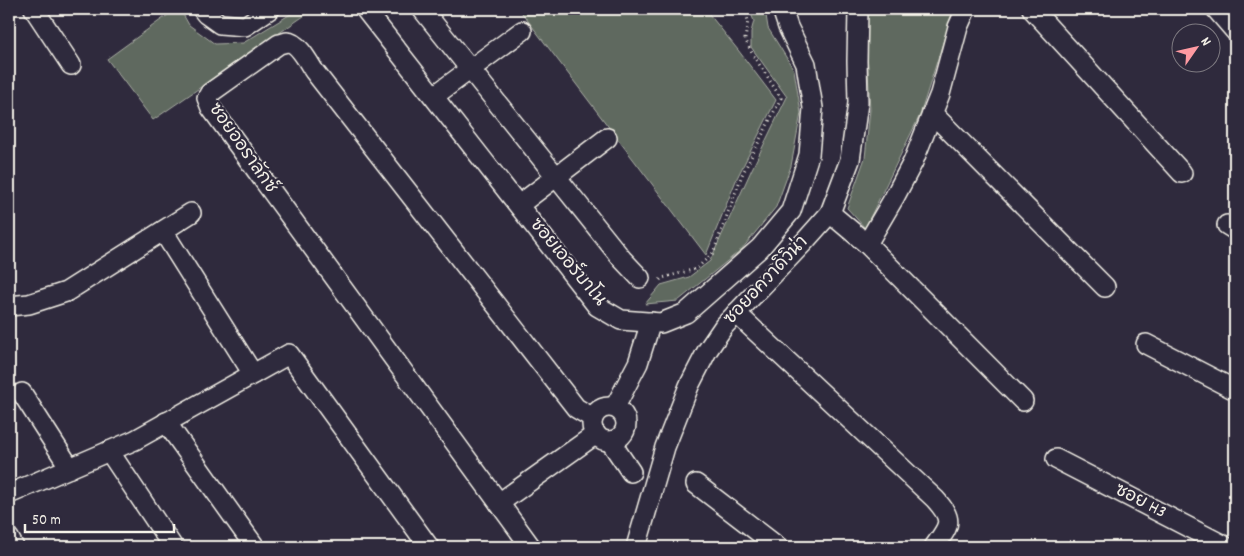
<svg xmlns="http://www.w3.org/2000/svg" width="1244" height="556" viewBox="0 0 1244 556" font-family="Dekko,'Playpen Sans Thai',sans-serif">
	<rect width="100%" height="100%" fill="#2f2a3d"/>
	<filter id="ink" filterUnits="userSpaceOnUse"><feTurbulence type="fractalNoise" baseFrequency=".02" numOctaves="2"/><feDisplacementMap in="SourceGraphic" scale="10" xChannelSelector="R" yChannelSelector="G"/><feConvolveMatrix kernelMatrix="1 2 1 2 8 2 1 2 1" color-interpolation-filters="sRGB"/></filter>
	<g filter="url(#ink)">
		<g fill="#5e695e" stroke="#a9ada3">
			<path d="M176,9H180L189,25L215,44L243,43L299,9H314L153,120L107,59Z"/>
			<path d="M519,9H705L738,50L776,100L737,178L706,255Z"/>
			<path d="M749,9H765L768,28L794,70L801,113L791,166L776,207L742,249L678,301L645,304L661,285L689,277L710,261L751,171L787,97L751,47V32L754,21Z"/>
			<path d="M865,9H954L953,11L920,115L865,228L847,208L865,158L870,110Z"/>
		</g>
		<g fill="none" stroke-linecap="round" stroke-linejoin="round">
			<g stroke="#f4f1e8" stroke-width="22">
				<g id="minor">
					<path d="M34,9L71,65"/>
					<path d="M202,9L206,14L220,24L245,26L270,9"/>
					<path d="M365,9L597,306L621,320L661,323L686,313L760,248L791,211L809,155L813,108L806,64L788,27L782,9"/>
					<path d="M422,9L622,259L640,278"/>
					<path d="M1032,9L1182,173"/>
					<path d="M1216,9L1235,31"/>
					<path d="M434,96L522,31"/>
					<path d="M932,113L1105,287"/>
					<path d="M519,205L607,138"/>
					<path d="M830,213L867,244L1023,401"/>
					<path d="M1227,225L1235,230"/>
					<path d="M163,231L253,374"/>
					<path d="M867,244L894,198L913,162L940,94L958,27L966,9"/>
					<path d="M9,306L29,304L66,292L191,213"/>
					<path d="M736,313L935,499C955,521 949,526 934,547"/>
					<path d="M1146,344L1235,390"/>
					<path d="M22,393L70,468"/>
					<path d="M615,407L638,363L651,322"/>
					<circle cx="609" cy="424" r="17"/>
					<path d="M166,422L255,547"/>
					<path d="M610,441L631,472"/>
					<path d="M109,451L173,547"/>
					<path d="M1056,459L1225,546"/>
					<path d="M696,484L778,547"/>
					<path d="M9,494L135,440L289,354L429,547"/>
					<path d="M499,503L596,434"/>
					<path d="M9,538L14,547"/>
					<path d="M531,547L211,108L207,98L210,93L279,44C281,44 286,42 287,42C298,42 309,63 314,71L576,408L593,418"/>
					<path d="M636,547L665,447L689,386L707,351L724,326L805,241L830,213L850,160L858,103L857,61L858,9"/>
				</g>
			</g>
			<path stroke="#f4f1e8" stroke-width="3" stroke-dasharray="1 4" stroke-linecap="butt" d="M660,280L662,278L696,269L713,253L742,175L781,98L752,53L745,39L748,21L745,9"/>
			<use href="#minor" stroke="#2f2a3d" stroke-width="19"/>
		</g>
	</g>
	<g text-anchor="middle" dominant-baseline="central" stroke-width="4.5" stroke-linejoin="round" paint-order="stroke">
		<g font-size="18" fill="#f4f1e8" stroke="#2f2a3d">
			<text transform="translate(242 149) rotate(55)">ซอยออราลักซ์</text>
			<text transform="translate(567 263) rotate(50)">ซอยเออร์บาโน</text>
			<text transform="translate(767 281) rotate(-47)">ซอยอควาดิวิน่า</text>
			<text transform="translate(1140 502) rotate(27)">ซอย H3</text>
		</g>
	</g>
	<rect width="1244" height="556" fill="none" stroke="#2f2a3d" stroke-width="30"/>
	<rect x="15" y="15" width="1214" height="526" fill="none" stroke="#f4f1e8" stroke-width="2" filter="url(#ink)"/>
	<g transform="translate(1196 48) rotate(56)"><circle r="24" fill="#2f2a3d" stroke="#7e7a81"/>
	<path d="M0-4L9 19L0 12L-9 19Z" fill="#ff9aa2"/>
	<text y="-8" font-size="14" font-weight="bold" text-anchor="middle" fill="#f4f1e8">N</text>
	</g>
	<path d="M25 524v8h149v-8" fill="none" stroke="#f4f1e8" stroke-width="2.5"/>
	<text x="32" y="524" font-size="15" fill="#f4f1e8" stroke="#2f2a3d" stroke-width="4" paint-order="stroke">50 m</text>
</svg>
